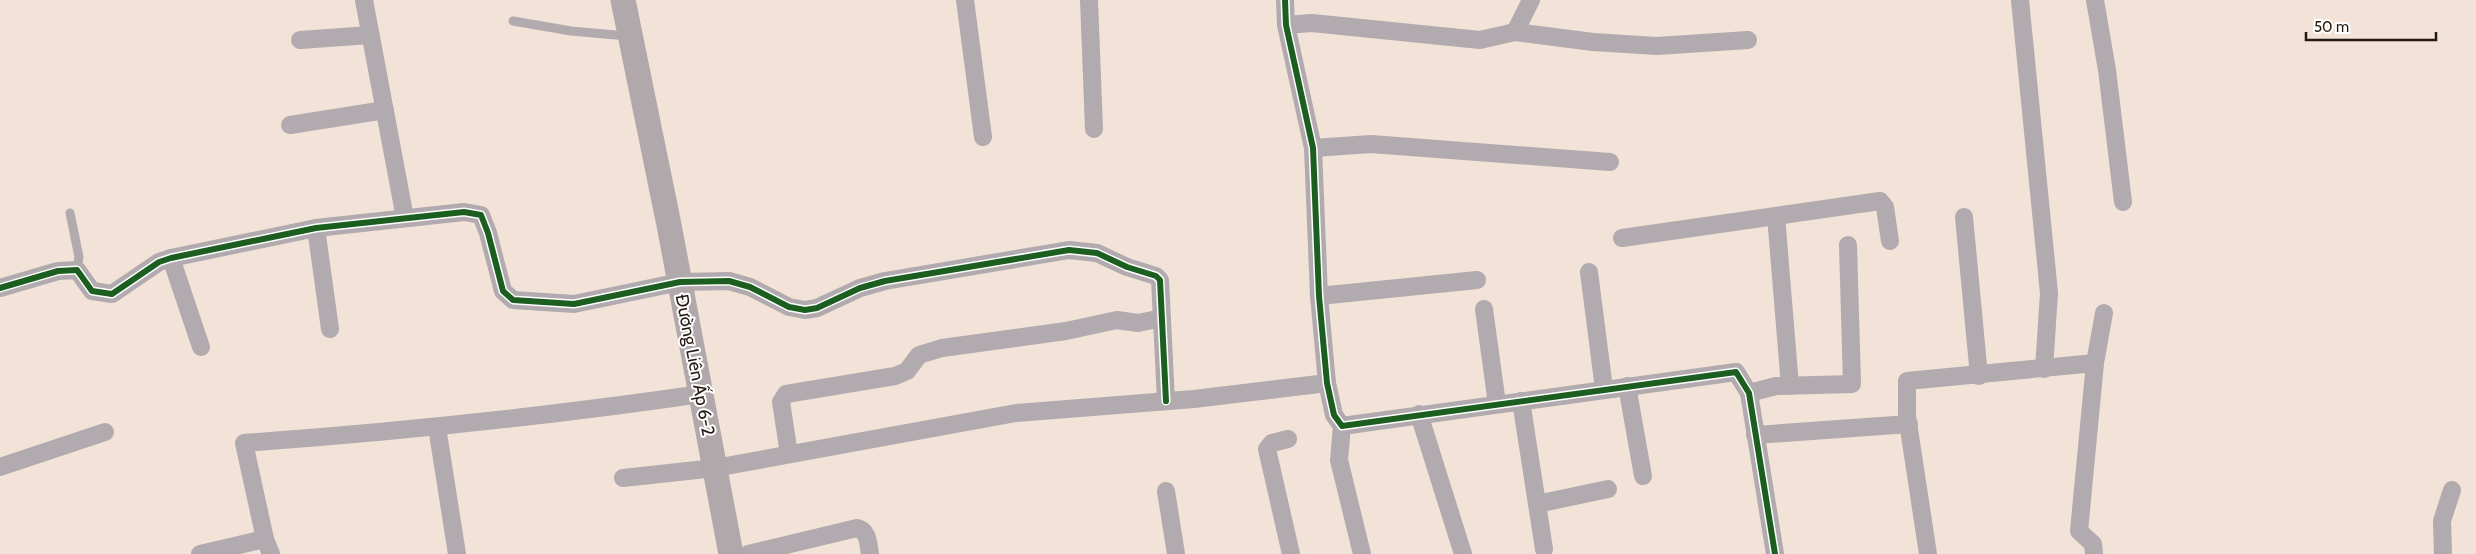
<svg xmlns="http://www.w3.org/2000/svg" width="2476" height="554" viewBox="0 0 2476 554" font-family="Cabin,sans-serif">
	<rect width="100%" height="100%" fill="#f2e2d7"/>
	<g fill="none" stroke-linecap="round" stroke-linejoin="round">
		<g stroke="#b1aaae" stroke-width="9">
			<path d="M513,21L571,31L627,36"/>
			<path d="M70,213L79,257L77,270"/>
		</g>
		<g stroke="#b1aaae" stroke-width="18">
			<path d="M364,0L405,218"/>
			<path d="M965,0L983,137"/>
			<path d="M1089,0L1094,129"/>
			<path d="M1285,0L1286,25L1313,148L1319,296L1327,383L1334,415L1342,426L1736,372L1749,393L1775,554"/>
			<path d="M2020,0L2049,293L2044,369"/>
			<path d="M2095,0L2107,70L2123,202"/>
			<path d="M1286,25L1312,23L1480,40L1515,32L1531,0"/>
			<path d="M1515,32L1593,42L1657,46L1748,40"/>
			<path d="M300,40L370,35"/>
			<path d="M290,125L385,110"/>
			<path d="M1313,148L1371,144L1610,162"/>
			<path d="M1776,216L1790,386"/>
			<path d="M1964,217L1979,376"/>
			<path d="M316,228L330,329"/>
			<path d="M1622,238L1880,201L1885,207L1890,241"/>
			<path d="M171,258L201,347"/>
			<path d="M1589,272L1604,389"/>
			<path d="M0,288L58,271L77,270L92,291L112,294L159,262L171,258L316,228L464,212L481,215L488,233L503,291L513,300L574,304L680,282L729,281L750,287L789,307L805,310L817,308L860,288L885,281L1069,250L1097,253L1127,267L1156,276L1160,280L1166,401"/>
			<path d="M1319,296L1477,280"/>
			<path d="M1484,309L1497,404"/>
			<path d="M1627,386L1643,476"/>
			<path d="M1749,393L1776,386L1852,384L1848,245"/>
			<path d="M1521,401L1544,549"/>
			<path d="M1419,414L1463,554"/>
			<path d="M1342,426L1339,460L1362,554"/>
			<path d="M437,427L457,554"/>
			<path d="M1755,435L1909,424"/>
			<path d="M1288,439L1272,443L1267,449L1291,554"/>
			<path d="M789,454L781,402L786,394L895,376L907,371L919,355L942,348L1066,331L1117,320L1138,323L1162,318"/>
			<path d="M0,467L105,432"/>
			<path d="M623,478L715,468L1016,413L1194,399L1327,383"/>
			<path d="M1166,491L1176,554"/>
			<path d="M1537,504L1608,489"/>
			<path d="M200,554L265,539"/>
			<path d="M271,554L265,539L244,443C397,432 549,416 701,394"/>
			<path d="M748,554L857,528C869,531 868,544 870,554"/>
			<path d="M1928,554L1907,416V381L2095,363"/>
			<path d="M2094,554L2093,544L2079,531L2095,363L2104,313"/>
			<path d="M2443,554L2442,521L2452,490"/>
		</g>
		<path stroke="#b1a8ac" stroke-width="25" d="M623,0L669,225L731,554"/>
		<g stroke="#fff" stroke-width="9">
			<g id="cycleway">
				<path d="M1285,0L1286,25L1313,148L1319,296L1327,383L1334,415L1342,426L1736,372L1749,393L1775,554"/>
				<path d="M0,288L58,271L77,270L92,291L112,294L159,262L171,258L316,228L464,212L481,215L488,233L503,291L513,300L574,304L680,282L729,281L750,287L789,307L805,310L817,308L860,288L885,281L1069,250L1097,253L1127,267L1156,276L1160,280L1166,401"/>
			</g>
		</g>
		<use href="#cycleway" stroke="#1b5e20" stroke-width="6"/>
	</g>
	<g text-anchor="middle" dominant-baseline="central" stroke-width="4" stroke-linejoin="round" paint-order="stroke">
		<g font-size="18" fill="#231911" stroke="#fff">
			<text transform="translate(695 365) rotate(79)">Đường Liên Ấp 6-2</text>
		</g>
	</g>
	<path d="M2306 32v8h130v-8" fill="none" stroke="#231911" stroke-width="2.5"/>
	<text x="2314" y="32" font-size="15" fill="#231911" stroke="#ffffff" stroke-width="4" paint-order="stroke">50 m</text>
</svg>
